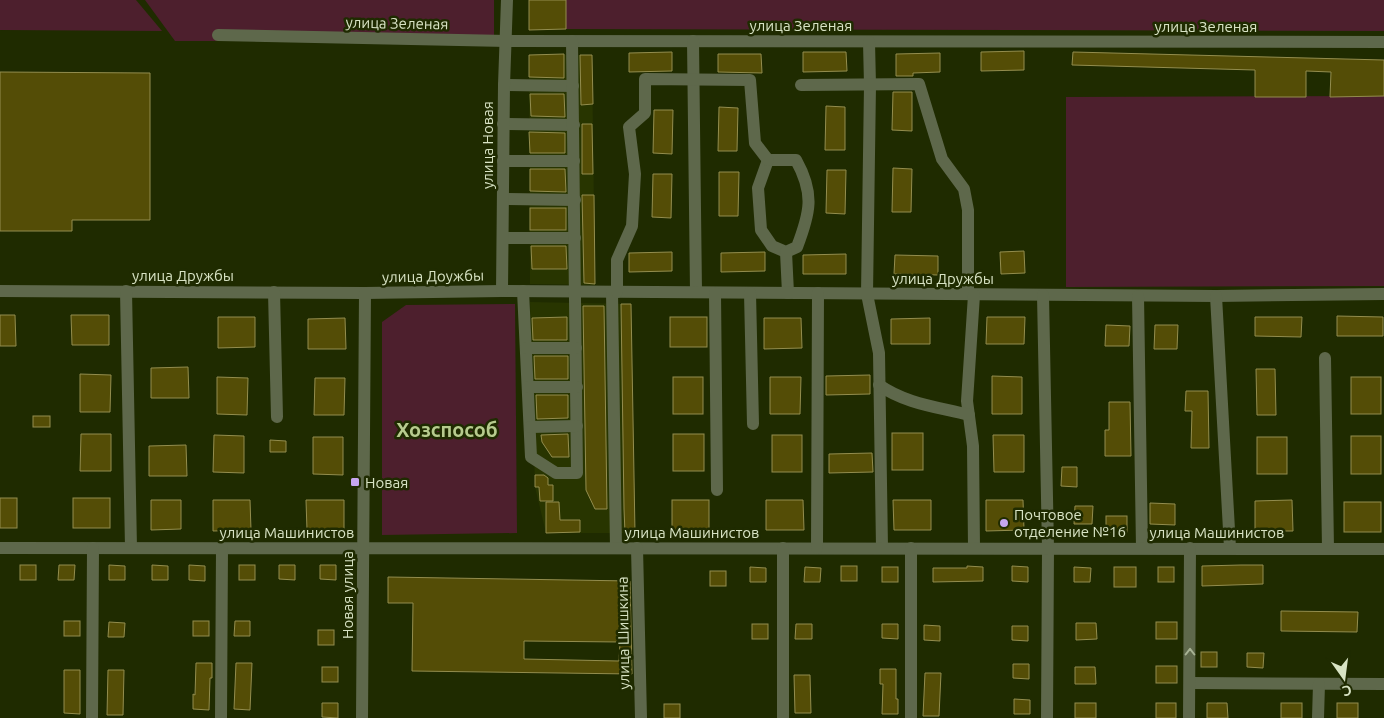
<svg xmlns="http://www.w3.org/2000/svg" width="1384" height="718" viewBox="0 0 1384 718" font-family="Ubuntu,sans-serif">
	<rect width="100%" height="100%" fill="#1f2b00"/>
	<g fill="#283500">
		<path d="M529,55H592L595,285L530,284Z"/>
		<path d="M530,302L631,304L635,533H546L535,487Z"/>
	</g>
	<g fill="#4d1f2d">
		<path d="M0,0H136L162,31L0,30Z"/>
		<path d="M145,0H494V41H175Z"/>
		<path d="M566,0H1384V31L566,29Z"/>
		<path d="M1384,96V286L1066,287V97Z"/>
		<path d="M515,304L517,533L382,535V322L406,305Z"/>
	</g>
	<g fill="#544d06" stroke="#938d4e" fill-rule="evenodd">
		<path d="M529,0H566V29L529,30Z"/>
		<path d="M1024,51V70L981,71V52Z"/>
		<path d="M672,52V71L629,72V53Z"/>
		<path d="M803,52H846L847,71L803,72Z"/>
		<path d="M1073,52L1384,60V96L1330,97L1331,72L1306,71V97H1255V70L1072,65Z"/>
		<path d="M940,53V72L913,73V76H896V54Z"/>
		<path d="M564,54V78L529,77V55Z"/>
		<path d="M718,54H761L762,73L718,72Z"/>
		<path d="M580,55H592L593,104L581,105Z"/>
		<path d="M0,72L150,73V220H72V231H0Z"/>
		<path d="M893,92H912V131L892,130Z"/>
		<path d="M530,94H564L565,117L531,116Z"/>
		<path d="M826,106L845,107V150H825Z"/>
		<path d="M719,107L738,108L737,151H718Z"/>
		<path d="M654,110H673L672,154L653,153Z"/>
		<path d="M582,124H592L593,174H582Z"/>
		<path d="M529,132L565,133V153H530Z"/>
		<path d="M893,168L912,169L911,212H892Z"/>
		<path d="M530,169H565L566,192L530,191Z"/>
		<path d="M827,170H846L845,214L826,213Z"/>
		<path d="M719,172H739L738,216H719Z"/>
		<path d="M653,174H672L671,218L652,217Z"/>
		<path d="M582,195H594L595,284L584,283Z"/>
		<rect x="530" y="208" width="36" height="22"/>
		<path d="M531,246H566L567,269H532Z"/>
		<path d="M1024,251L1025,273L1001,274L1000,252Z"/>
		<path d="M672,252V271L629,272V253Z"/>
		<path d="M765,252V271L721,272V253Z"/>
		<path d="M846,254V274H803V255Z"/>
		<path d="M895,255L938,256V275L894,274Z"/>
		<path d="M621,304H631L635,533H625L624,509Z"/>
		<path d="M583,306H604L607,509H595L586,490Z"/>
		<path d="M0,315H15L16,346H0Z"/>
		<path d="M71,315H109V345H72Z"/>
		<path d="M1337,316L1383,317V336H1337Z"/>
		<path d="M218,317H255V347L218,348Z"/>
		<path d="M567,317V340H533L532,318Z"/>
		<rect x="670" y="317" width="37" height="30"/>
		<path d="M987,317H1025L1024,344H986Z"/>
		<path d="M1255,317H1302L1301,337L1255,336Z"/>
		<path d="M345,318L346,349H308V319Z"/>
		<path d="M764,318H801L802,348L764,349Z"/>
		<path d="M930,318V344H891V319Z"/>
		<path d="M1106,325L1130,326L1129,346H1105Z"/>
		<path d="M1155,325H1178L1177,349H1154Z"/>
		<path d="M534,356H568V379H535Z"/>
		<path d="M188,367L189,398H151V368Z"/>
		<path d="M1256,369H1275L1276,415H1257Z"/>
		<path d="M80,374L111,375L110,412H80Z"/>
		<path d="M870,375V394L826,395V376Z"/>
		<path d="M992,376L1022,377V414H992Z"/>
		<path d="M217,377L248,378L247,415L217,414Z"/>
		<rect x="673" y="377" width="30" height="37"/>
		<path d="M770,377H801L800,414H770Z"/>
		<rect x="1351" y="377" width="30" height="37"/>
		<path d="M315,378H345L344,415H314Z"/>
		<path d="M1186,391H1208L1209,448H1191L1192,411H1185Z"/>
		<path d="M536,395H568V418L537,419Z"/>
		<path d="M1109,402H1130L1131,456H1105V430H1109Z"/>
		<rect x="33" y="416" width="17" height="11"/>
		<rect x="892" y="433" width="31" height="37"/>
		<path d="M81,434H111V471H80Z"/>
		<path d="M568,434L569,457H552L542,442L541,435Z"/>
		<rect x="673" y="434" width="31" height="37"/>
		<path d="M214,435L244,436V473L213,472Z"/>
		<rect x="772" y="435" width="30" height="37"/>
		<path d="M993,435H1024V472H994Z"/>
		<rect x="1351" y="436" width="30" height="38"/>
		<path d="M313,437H343V475L313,474Z"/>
		<rect x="1257" y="437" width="30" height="37"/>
		<path d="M270,440L286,441V452H270Z"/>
		<path d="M186,445L187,476H149V446Z"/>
		<path d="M872,453L873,472L829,473V454Z"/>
		<path d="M1062,467H1077V487L1061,486Z"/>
		<path d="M535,475H544L548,478V485H553V501H540L539,487H535Z"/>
		<rect x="0" y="498" width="17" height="30"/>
		<rect x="73" y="498" width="37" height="30"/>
		<path d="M151,500H181V529L151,530Z"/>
		<path d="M213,500H250L251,530L213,531Z"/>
		<path d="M306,500H344V530H307Z"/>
		<rect x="672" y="500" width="37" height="30"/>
		<path d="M766,500H803L804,530H766Z"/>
		<path d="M893,500H931V530H894Z"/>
		<path d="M986,500H1023L1024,530L986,531Z"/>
		<path d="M1292,500L1293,531H1255V501Z"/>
		<path d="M546,502H559L560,520H580V532L546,533Z"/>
		<rect x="1344" y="502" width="37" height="30"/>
		<path d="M1150,503L1175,504V525L1150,524Z"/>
		<path d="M1075,506H1093L1092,524H1074Z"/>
		<rect x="1106" y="516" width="21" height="16"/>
		<rect x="20" y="565" width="16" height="15"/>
		<path d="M59,565H75L74,580H58Z"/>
		<path d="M109,565L125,566V580H109Z"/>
		<path d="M152,565L168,566V580H152Z"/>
		<path d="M189,565L205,566V581L189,580Z"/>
		<rect x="239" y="565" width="16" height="15"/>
		<path d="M279,565H295V580L279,579Z"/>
		<path d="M320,565H336V580L320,579Z"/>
		<path d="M1241,565H1263V584L1202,586V566Z"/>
		<rect x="841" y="566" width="16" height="15"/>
		<path d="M967,566L983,567V581L933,582V568H967Z"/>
		<path d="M1012,566L1028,567V582L1012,581Z"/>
		<path d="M750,567L766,568V582H750Z"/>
		<path d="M805,567L821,568L820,582H804Z"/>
		<rect x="882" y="567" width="16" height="15"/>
		<path d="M1074,567L1091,568L1090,582H1074Z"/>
		<rect x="1114" y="567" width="22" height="20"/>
		<rect x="1158" y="567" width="16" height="15"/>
		<rect x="710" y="571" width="16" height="15"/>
		<path d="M388,577L630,581L632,674L412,671L413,603H388ZM524,641L620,642L619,661L524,659Z"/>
		<path d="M1281,611L1358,612L1357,632L1281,631Z"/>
		<rect x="64" y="621" width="16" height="15"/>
		<rect x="193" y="621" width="16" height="15"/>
		<path d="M235,621H250V636H234Z"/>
		<path d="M109,622L125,623L124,637H108Z"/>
		<rect x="1156" y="622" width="21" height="17"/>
		<path d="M1076,623H1096L1097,639L1076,640Z"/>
		<rect x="752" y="624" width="16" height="15"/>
		<path d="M796,624H812V639H795Z"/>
		<path d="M882,624H898V639L882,638Z"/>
		<path d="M924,625L940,626V641L924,640Z"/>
		<path d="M1012,626H1028V641L1012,640Z"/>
		<rect x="318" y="630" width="16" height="15"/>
		<rect x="1201" y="652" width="16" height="15"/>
		<path d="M1247,653H1264L1263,668L1247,667Z"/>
		<path d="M196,663H212V678H210L209,710L193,709V694L195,695Z"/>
		<path d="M236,663H252L250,710L234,709Z"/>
		<path d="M1013,664H1029V679L1013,678Z"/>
		<rect x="1156" y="666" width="21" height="17"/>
		<rect x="322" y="667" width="16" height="15"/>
		<path d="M1075,667H1095L1096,684H1075Z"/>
		<path d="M880,669H896V699H898V714H882L883,684H880Z"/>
		<path d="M64,670H80V714L64,713Z"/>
		<path d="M108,670H124L123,715H107Z"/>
		<path d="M925,673H941L939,716H923Z"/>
		<path d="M794,675H810L811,713H795Z"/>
		<path d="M1014,699L1030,700V714H1014Z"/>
		<path d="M322,703H338V718L322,717Z"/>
		<rect x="1075" y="703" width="21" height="15"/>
		<rect x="1156" y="703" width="20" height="15"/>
		<path d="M1207,703H1227L1228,718H1207Z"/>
		<rect x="1281" y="703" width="21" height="15"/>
		<rect x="1337" y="703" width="21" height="15"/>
		<rect x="664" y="704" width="16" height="14"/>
	</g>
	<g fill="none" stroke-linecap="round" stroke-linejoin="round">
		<g stroke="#5e684b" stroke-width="12">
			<path d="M218,35L507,41L1384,42"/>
			<path d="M693,41L696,292"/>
			<path d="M869,42L870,85L867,294L879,353L882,548"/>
			<path d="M504,85L573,86"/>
			<path d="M801,85L919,84L942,159L964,189L968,210V294"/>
			<path d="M503,124L574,125"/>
			<path d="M768,160H796C815,194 810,213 797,247L786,252L772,246L761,230L758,188Z"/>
			<path d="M503,161H574"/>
			<path d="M503,199L575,200"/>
			<path d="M503,238H575"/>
			<path d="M786,252L788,293"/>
			<path d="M0,291L365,293L502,291L1216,296L1384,294"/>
			<path d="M126,291L131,548"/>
			<path d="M502,291L504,85L507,0"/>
			<path d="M523,291L531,457L556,473H577L572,41"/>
			<path d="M274,292L277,417"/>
			<path d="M612,292L616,548"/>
			<path d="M617,292V260L632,226L635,174L629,127L645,113V79L750,80L755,143L768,160"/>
			<path d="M715,293L717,490"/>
			<path d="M750,293L753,424"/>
			<path d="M974,295L967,401L973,446L974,548"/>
			<path d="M1043,295L1048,548L1047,718"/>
			<path d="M1138,296L1142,548"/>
			<path d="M1216,296L1230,548"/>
			<path d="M526,348H576"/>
			<path d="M1325,358L1328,549"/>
			<path d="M879,385C906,404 938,407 969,415"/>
			<path d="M528,387H577"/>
			<path d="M530,427L577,426"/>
			<path d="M0,548L1384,549"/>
			<path d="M637,548L641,718"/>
			<path d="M783,548V718"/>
			<path d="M817,548L818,293"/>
			<path d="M911,548V718"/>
			<path d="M1190,683L1384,684"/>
			<path d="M92,718L93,548"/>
			<path d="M221,718L222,548"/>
			<path d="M362,718L365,293"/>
			<path d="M1189,718L1190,548"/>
			<path d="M1318,718L1319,684"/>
		</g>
	</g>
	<defs><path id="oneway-chevron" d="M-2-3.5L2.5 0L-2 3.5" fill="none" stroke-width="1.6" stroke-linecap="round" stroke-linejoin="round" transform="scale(1.25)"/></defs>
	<use stroke="#a7b294" href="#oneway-chevron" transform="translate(1190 652) rotate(-90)"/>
	<g fill="#c6a6f0" stroke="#1f2b00" stroke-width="2">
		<rect x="350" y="477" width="10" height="10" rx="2.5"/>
		<circle cx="1004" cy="523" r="5"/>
	</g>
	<g text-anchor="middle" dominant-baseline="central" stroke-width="5" stroke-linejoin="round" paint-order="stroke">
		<g font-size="15" fill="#d8e3c4" stroke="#1f2b00">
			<text transform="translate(397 23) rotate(1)">улица Зеленая</text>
			<text x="801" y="25">улица Зеленая</text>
			<text x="1206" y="26">улица Зеленая</text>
			<text transform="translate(487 145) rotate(-90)">улица Новая</text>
			<text x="183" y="275">улица Дружбы</text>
			<text transform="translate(433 276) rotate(-1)">улица Доужбы</text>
			<text x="943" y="278">улица Дружбы</text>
			<text x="287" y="532">улица Машинистов</text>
			<text x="692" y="532">улица Машинистов</text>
			<text x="1217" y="532">улица Машинистов</text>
			<text transform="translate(347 595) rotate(-90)">Новая улица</text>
			<text transform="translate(623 633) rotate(-91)">улица Шишкина</text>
		</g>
		<g font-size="15" fill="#d8e3c4" stroke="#1f2b00" text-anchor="start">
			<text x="365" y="482">Новая</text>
			<text x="1014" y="514">Почтовое<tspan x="1014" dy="17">отделение №16</tspan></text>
		</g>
		<g font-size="20" font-weight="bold" fill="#b7cb8e" stroke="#1f2b00">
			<text x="447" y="429">Хозспособ</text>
		</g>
	</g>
	<g transform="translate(1344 678) rotate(166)" stroke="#1f2b00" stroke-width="4" paint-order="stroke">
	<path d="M0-4L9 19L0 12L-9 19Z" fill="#d8e3c4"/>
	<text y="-8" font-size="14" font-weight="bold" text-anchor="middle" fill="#d8e3c4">С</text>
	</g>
</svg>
